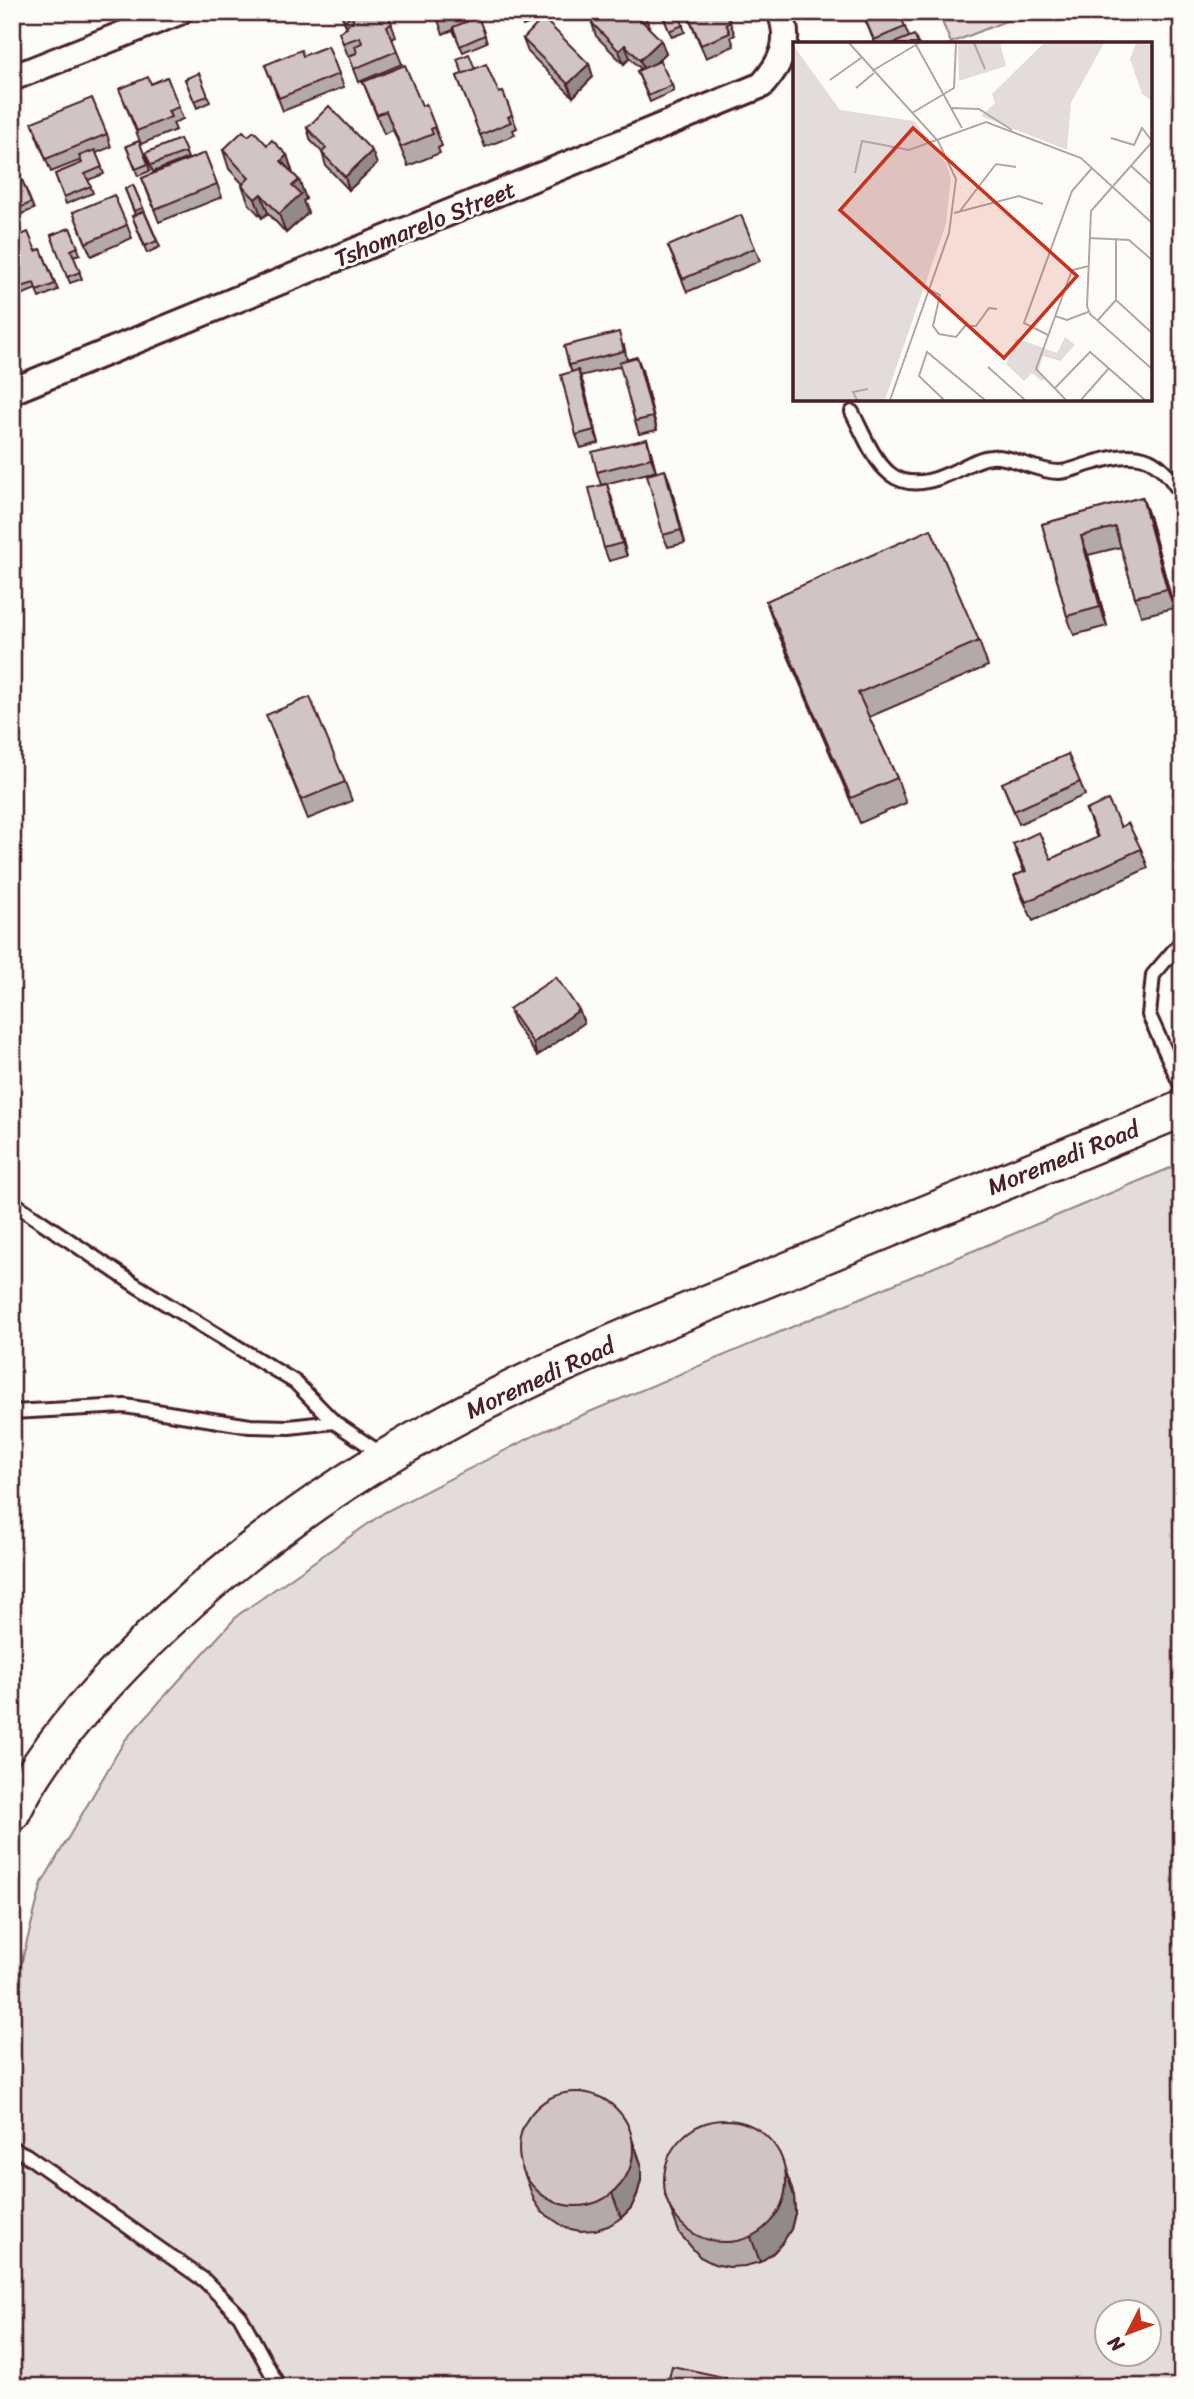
<svg xmlns="http://www.w3.org/2000/svg" width="1194" height="2399" viewBox="0 0 1194 2399" font-family="Sriracha,sans-serif">
	<rect width="100%" height="100%" fill="#fdfcf7"/>
	<filter id="ink" filterUnits="userSpaceOnUse"><feTurbulence type="fractalNoise" baseFrequency=".0143" numOctaves="2"/><feDisplacementMap in="SourceGraphic" scale="14" xChannelSelector="R" yChannelSelector="G"/><feConvolveMatrix kernelMatrix="1 2 1 2 8 2 1 2 1" color-interpolation-filters="sRGB"/></filter>
	<g filter="url(#ink)">
		<g fill="#e3dcda" stroke="#967e82" stroke-width="2" fill-rule="evenodd">
			<path d="M938,12H1028L951,43Z"/>
			<path d="M1182,1163V2387H12V1999L42,1883L125,1740L238,1615L385,1512L537,1434ZM1106,2312H1148V2354H1106Z"/>
		</g>
		<g fill="none" stroke-linecap="round" stroke-linejoin="round">
			<g stroke="#4a1f2b" stroke-width="18">
				<g id="lane">
					<path d="M852,412C874,455 887,501 946,475C960,470 976,458 991,457C1011,455 1034,471 1058,472C1068,472 1079,467 1089,464C1135,450 1157,451 1182,496"/>
					<path d="M1182,941L1153,975L1149,1015L1182,1088"/>
					<path d="M12,1202L137,1286L295,1382L334,1422L383,1455"/>
					<path d="M12,1412L125,1406L250,1426L289,1427L334,1422"/>
					<path d="M12,2148L26,2155L204,2280L240,2316L279,2387"/>
				</g>
			</g>
			<g stroke="#4a1f2b" stroke-width="30">
				<g id="street">
					<path d="M12,78L179,12"/>
					<path d="M12,391L762,85C782,62 792,42 780,12"/>
				</g>
			</g>
			<g stroke="#4a1f2b" stroke-width="40">
				<path id="secondary" d="M12,1813C41,1753 88,1701 135,1653C262,1524 421,1426 587,1354C661,1321 738,1291 813,1260C936,1210 1059,1159 1182,1109"/>
			</g>
			<use href="#lane" stroke="#fdfcf7" stroke-width="12"/>
			<use href="#street" stroke="#fdfcf7" stroke-width="24"/>
			<use href="#secondary" stroke="#fdfcf7" stroke-width="35"/>
		</g>
		<g fill="#b3a9a9" stroke="#4a1f2b" stroke-width="2">
			<path d="M340,12H387L396,37L392,39L402,64L359,82L349,56L357,53L348,56L339,32L347,28Z"/>
			<path d="M435,12H472L474,19L478,17L487,42L463,52L453,30L443,34Z"/>
			<path d="M496,12H509L497,17Z"/>
			<path d="M517,12H539L542,19L523,26Z"/>
			<path d="M661,12H678L685,32L672,37Z"/>
			<path d="M686,12H726L735,35L731,37L734,46L706,58Z"/>
			<path d="M862,12H899L909,37L918,44H875Z"/>
			<path d="M592,23L649,26L648,27L666,53L655,63L672,85L674,91L650,102L637,71L641,69L630,58L624,64L596,36Z"/>
			<path d="M523,39L589,64L593,77L573,97L528,52Z"/>
			<path d="M328,46L344,87L283,111L265,65L303,56Z"/>
			<path d="M475,69L499,93L503,92L517,128L513,130L515,135L485,147L457,76Z"/>
			<path d="M199,73L210,102L197,108L185,79Z"/>
			<path d="M167,77L183,119L173,123L176,130L141,144L124,101L151,84Z"/>
			<path d="M363,82L422,106L426,104L442,146L438,148L440,153L408,166L393,130L384,134Z"/>
			<path d="M307,128L377,164L349,190L326,166L322,152L311,141Z"/>
			<path d="M107,134L111,147L96,153L104,174L88,180L93,193L66,204L55,174L82,163L81,160L51,172L36,135Z"/>
			<path d="M248,136L287,155L293,174L299,180L306,199L303,201L308,213L286,233L268,213L262,218L249,204L242,185L243,184L229,169L223,150Z"/>
			<path d="M180,139L188,158L153,172L145,153Z"/>
			<path d="M139,141L150,171L138,176L126,146Z"/>
			<path d="M205,153L222,197L159,222L142,178Z"/>
			<path d="M22,180L34,209L12,218V184Z"/>
			<path d="M133,185L160,247L147,253L132,216L135,215L125,189Z"/>
			<path d="M73,212L127,225L132,238L91,256Z"/>
			<path d="M70,228L80,254L73,256L82,279L70,283L51,235Z"/>
			<path d="M668,246L755,248L760,261L687,292Z"/>
			<path d="M41,249L58,290L39,298L36,289L21,295L12,274L36,251Z"/>
			<path d="M624,345L627,360L637,357L642,370L657,430L639,434L635,421L621,366L580,376L599,443L581,448L576,435L572,372L569,365Z"/>
			<path d="M647,439L651,452L656,471L601,485L597,472Z"/>
			<path d="M665,470L670,483L685,543L668,547L663,535Z"/>
			<path d="M611,496L627,556L609,561L604,548Z"/>
			<path d="M1142,497L1149,516L1174,608L1141,616L1135,597L1121,547L1088,555L1107,626L1074,635L1067,616L1042,524Z"/>
			<path d="M766,601L979,641L988,666L869,717L897,778L906,803L860,823L775,626Z"/>
			<path d="M266,715L345,782L352,801L308,819Z"/>
			<path d="M1080,782L1085,795L1019,824L1002,783Z"/>
			<path d="M1086,810L1121,827L1141,849L1148,868L1033,921L1021,895L1014,876L1024,872L1013,844L1051,859L1097,838Z"/>
			<path d="M509,1009L579,1010L584,1023L537,1056L514,1022Z"/>
			<path d="M636,2149L641,2164V2180L637,2195L631,2208L621,2218L608,2226L595,2230L580,2231L566,2228L542,2212L534,2200L525,2175Z"/>
			<path d="M789,2180L794,2196L795,2213L791,2229L783,2242L773,2253L760,2262L745,2266L729,2267L714,2264L700,2257L680,2234L665,2195Z"/>
		</g>
		<g fill="#928a89" stroke="#4a1f2b" stroke-width="2">
			<path d="M644,13L649,26L644,31L639,18Z"/>
			<path d="M661,40L666,53L645,73L640,60Z"/>
			<path d="M625,45L630,58L624,64L619,51Z"/>
			<path d="M589,64L593,77L573,97L568,84Z"/>
			<path d="M372,151L377,164L349,190L345,177Z"/>
			<path d="M287,155L293,174L281,161Z"/>
			<path d="M299,180L306,199L303,201L308,213L286,233L279,214L292,186Z"/>
			<path d="M261,194L268,213L262,218L255,199Z"/>
			<path d="M637,357L642,370L657,430L653,417Z"/>
			<path d="M578,370L583,383L599,443L594,430Z"/>
			<path d="M647,439L651,452L656,471L651,458Z"/>
			<path d="M665,470L670,483L685,543L681,530Z"/>
			<path d="M607,484L611,496L627,556L622,543Z"/>
			<path d="M1142,497L1149,516L1174,608L1167,589Z"/>
			<path d="M1081,536L1088,555L1107,626L1100,607Z"/>
			<path d="M579,1010L584,1023L537,1056L533,1043Z"/>
			<path d="M627,2125L641,2164V2180L637,2195L631,2208L621,2218L612,2193Z"/>
			<path d="M780,2155L794,2196L795,2213L791,2229L783,2242L773,2253L760,2262L751,2237Z"/>
		</g>
		<g fill="#d0c5c4" stroke="#4a1f2b" stroke-width="2">
			<path d="M341,12H387L392,24L387,26L397,51L354,69L349,56L357,53L355,46L362,43L360,37L343,43L339,32L347,28L346,25L354,21L351,16L344,20Z"/>
			<path d="M435,12H460L439,21Z"/>
			<path d="M518,12H539L521,20Z"/>
			<path d="M603,12H643L644,13L639,18L661,40L640,60L625,45L619,51L592,23Z"/>
			<path d="M662,12H678L683,25L669,31Z"/>
			<path d="M687,12H726L730,22L726,24L730,33L701,45Z"/>
			<path d="M862,12H899L905,27L874,40Z"/>
			<path d="M478,17L485,35L460,46L453,27Z"/>
			<path d="M543,18L589,64L568,84L523,39Z"/>
			<path d="M914,35L918,44H892Z"/>
			<path d="M328,46L339,74L279,98L265,65L301,50L303,56Z"/>
			<path d="M469,54L475,69L463,74L457,59Z"/>
			<path d="M660,61L672,85L648,96L637,71Z"/>
			<path d="M486,64L499,93L503,92L512,115L508,117L511,122L480,135L457,76Z"/>
			<path d="M405,65L422,106L426,104L435,127L431,129L433,134L401,147L386,111L377,115L363,82Z"/>
			<path d="M199,73L208,96L194,101L185,79Z"/>
			<path d="M148,77L151,84L167,77L179,107L168,111L171,117L137,131L119,89Z"/>
			<path d="M92,98L107,134L46,159L32,122Z"/>
			<path d="M329,106L372,151L345,177L322,153L326,148L307,128Z"/>
			<path d="M243,131L248,136L254,131L267,145L272,140L287,155L281,161L299,180L292,186L301,194L279,214L261,194L255,199L242,185L249,178L223,150Z"/>
			<path d="M180,139L186,152L151,165L145,153Z"/>
			<path d="M139,141L148,164L136,169L126,146Z"/>
			<path d="M95,150L102,167L85,174L91,186L64,197L55,174L82,163L79,156Z"/>
			<path d="M205,153L217,184L155,209L142,178Z"/>
			<path d="M22,180L31,203L12,211V184Z"/>
			<path d="M133,185L143,208L134,211L125,189Z"/>
			<path d="M114,195L127,225L86,243L73,212Z"/>
			<path d="M144,211L157,241L145,246L132,216Z"/>
			<path d="M741,215L755,248L683,279L668,246Z"/>
			<path d="M70,228L78,247L71,250L80,272L67,277L51,235Z"/>
			<path d="M28,232L36,251L41,249L55,284L37,291L34,283L18,288L12,273V239Z"/>
			<path d="M619,332L624,351L569,365L564,346Z"/>
			<path d="M637,357L653,417L635,421L619,362Z"/>
			<path d="M578,370L594,430L576,435L561,375Z"/>
			<path d="M647,439L651,458L597,472L592,452Z"/>
			<path d="M665,470L681,530L663,535L647,475Z"/>
			<path d="M607,484L622,543L604,548L589,488Z"/>
			<path d="M1142,497L1167,589L1135,597L1115,527L1081,536L1100,607L1067,616L1042,524Z"/>
			<path d="M931,529L979,641L858,693L897,778L851,798L766,601Z"/>
			<path d="M310,697L345,782L301,800L266,715Z"/>
			<path d="M1068,754L1080,782L1014,811L1002,783Z"/>
			<path d="M1108,800L1121,827L1128,823L1141,849L1026,902L1014,876L1026,871L1013,844L1039,832L1051,859L1098,837L1086,810Z"/>
			<path d="M556,977L579,1010L533,1043L509,1009Z"/>
			<circle cx="576" cy="2149" r="57"/>
			<circle cx="725" cy="2181" r="61"/>
			<path d="M672,2366L751,2383L750,2387H667Z"/>
		</g>
	</g>
	<g text-anchor="middle" dominant-baseline="central" stroke-width="6" stroke-linejoin="round" paint-order="stroke">
		<g font-size="24" fill="#4a1f2b" stroke="#fdfcf7">
			<text transform="translate(425 224) rotate(-22)">Tshomarelo Street</text>
			<text transform="translate(1063 1158) rotate(-22)">Moremedi Road</text>
			<text transform="translate(540 1378) rotate(-25)">Moremedi Road</text>
		</g>
	</g>
	<g transform="translate(793 42)">
		<rect width="359" height="359" fill="#fdfcf7"/>
		<path d="M165,1H207L213,24L166,39ZM251,1H311L278,61L274,108L188,74L202,61L199,52ZM343,1L359,3V59L349,52L337,17ZM0,3L47,68L121,79L153,121L158,136L153,182L92,358H0ZM272,295L282,303L267,319L250,314L245,329L252,336L249,339L239,331L231,339L213,322L223,296L264,311Z" fill="#e3dcda"/>
		<path fill="none" stroke="#b5a4a5" stroke-width="2" d="M56,1L145,99L163,137L156,191L97,358M122,1L169,86M181,1L192,27M79,29L126,1M37,38L68,16M63,46L81,31M159,66L186,67L219,88M119,71L161,46L163,1M318,96L341,103L349,86L359,99M359,100L298,169L294,264L297,272L359,327M338,124L359,143M62,131L69,99L116,108L193,80L288,116L359,181M167,169L203,122L223,125M161,171L226,154L250,162M296,196L336,198L359,218M323,196V258L359,291M135,247L147,253L140,284L146,292L163,295L172,284H183L196,266L204,267M262,274L274,278L295,270M304,279L323,258M255,293L231,281L279,149L299,126M195,325L232,358M261,347L297,310L352,358M64,358L60,350L75,347M151,358L126,334L134,310L192,358M273,358L243,327L279,228L296,224M288,358L316,326"/>
		<path fill="#c8321e" fill-opacity="0.15" stroke="#c8321e" stroke-width="3.5" d="M120,86L284,234L211,316L47,168Z"/>
		<rect width="359" height="359" fill="none" stroke="#4a1f2b" stroke-width="3.5"/>
	</g>
	<rect width="1194" height="2399" fill="none" stroke="#fdfcf7" stroke-width="42"/>
	<rect x="21" y="21" width="1152" height="2357" fill="none" stroke="#4a1f2b" stroke-width="2.5" filter="url(#ink)"/>
	<g transform="translate(1128 2333) rotate(228)"><circle r="33" fill="#fdfcf7" stroke="#b5a4a5" stroke-width="2"/>
	<path d="M0-5L12 26L0 18L-12 26Z" fill="#c8321e"/>
	<text y="-10" font-size="19" font-weight="bold" text-anchor="middle" fill="#4a1f2b">N</text>
	</g>
</svg>
